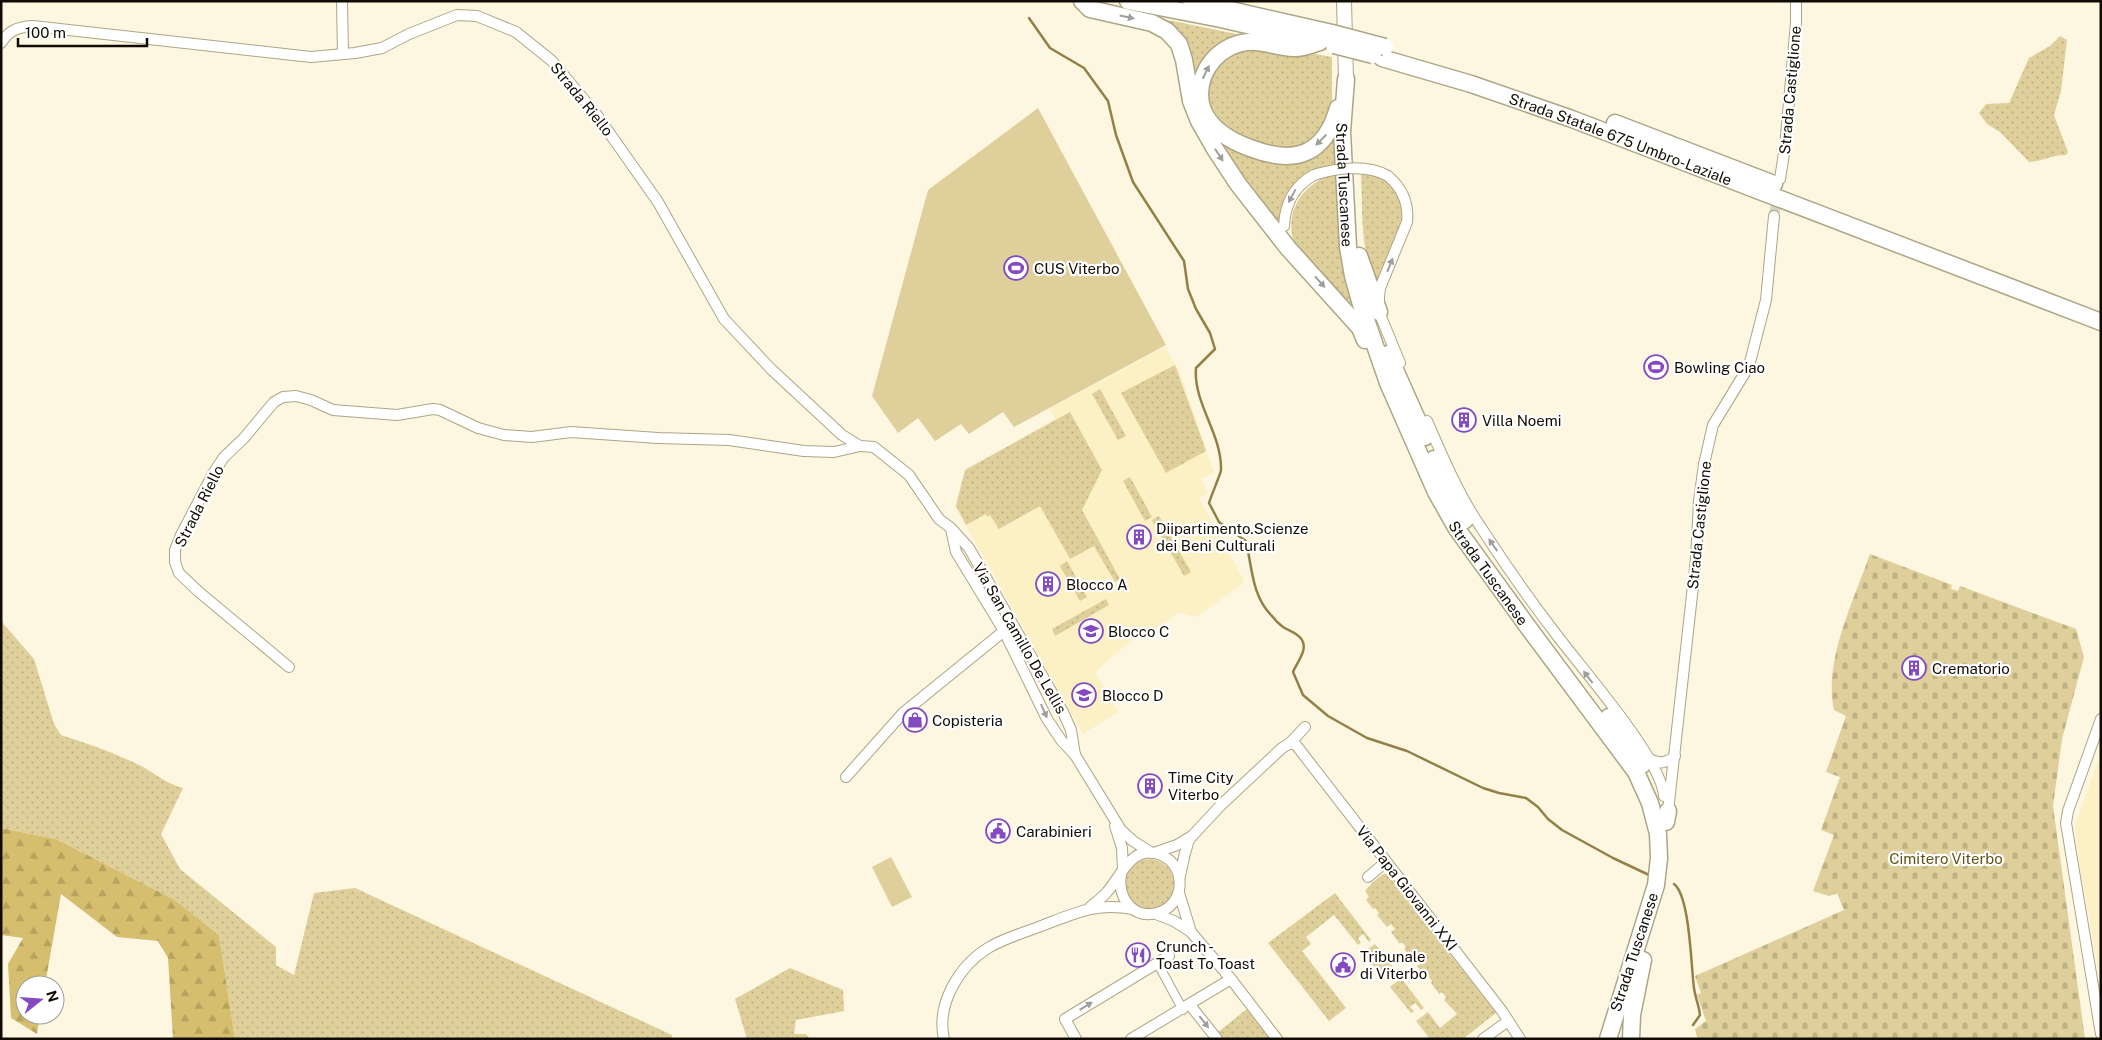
<svg xmlns="http://www.w3.org/2000/svg" width="2102" height="1040" viewBox="0 0 2102 1040" font-family="'Public Sans',sans-serif">
	<defs>
		<pattern id="grass-dots" width="8" height="8" patternUnits="userSpaceOnUse" patternTransform="scale(1.25)"><rect width="8" height="8" fill="#dfcf9a"/><path d="M2 2h.1M6 6h.1" fill="none" stroke="#beb183" stroke-width="1.8" stroke-linecap="round"/></pattern>
		<pattern id="forest-firs" width="22" height="20" patternUnits="userSpaceOnUse" patternTransform="scale(1.25)"><rect width="22" height="20" fill="#d6be6f"/><path d="M5 1l3.5 6h-7zM16 11l3.5 6h-7z" fill="#b7a25e"/></pattern>
		<pattern id="cemetery-stones" width="16" height="16" patternUnits="userSpaceOnUse" patternTransform="scale(1.25)"><rect width="16" height="16" fill="#dfcf9a"/><path d="M2 7V4a2 2 0 0 1 4 0v3zM10 15v-3a2 2 0 0 1 4 0v3z" fill="#beb183"/></pattern>
	</defs>
	<rect width="100%" height="100%" fill="#fdf7e2"/>
	<g fill="#fcf0c5">
		<path d="M1165,347L1179,370L1214,472L1201,479L1208,493L1199,498L1245,582L1196,617L1179,612L1155,630L1147,629L1137,635L1095,672L1118,712L1083,734L955,506L965,470L1055,419L1049,409Z"/>
		<path d="M2101,753V985L2079,860L2075,825Z"/>
	</g>
	<g fill="url(#grass-dots)">
		<path d="M1168,20L1241,35L1195,79L1193,63L1188,48Z"/>
		<path d="M2060,36L2067,40L2061,91L2054,115L2068,152L2066,155C2051,155 2044,161 2029,162L2000,132L1987,124L1979,113L1986,104L2009,103L2029,58L2050,46Z"/>
		<path d="M1259,44L1332,57V110L1320,135L1294,149L1276,150L1219,127L1208,106L1207,85L1222,58Z"/>
		<path d="M1335,128L1355,307L1339,294L1295,245C1285,219 1296,193 1320,180L1314,169C1290,180 1280,201 1279,226L1241,181L1217,136L1275,160Z"/>
		<path d="M1361,172L1375,173L1390,183L1401,199L1403,222L1377,283C1359,252 1363,207 1361,172Z"/>
		<path d="M1175,365L1206,451L1166,473L1121,393Z"/>
		<path d="M1100,389L1126,436L1118,440L1092,394Z"/>
		<path d="M1070,412L1102,470L1082,510L1120,579L1115,582L1094,546L1070,559L1040,506L999,529L990,515L987,517L986,514L966,525L956,506L965,470Z"/>
		<path d="M1130,477L1152,517L1145,521L1123,481Z"/>
		<path d="M1159,516L1191,572L1184,576L1152,520Z"/>
		<path d="M1067,561L1087,597L1080,601L1060,566Z"/>
		<path d="M1106,599L1109,605L1055,636L1052,629Z"/>
		<path d="M1,621L34,659L54,724L61,735C89,744 115,753 141,766C156,774 167,784 183,788L161,834L180,869L276,947V965L294,975L314,893L355,888L672,1035V1039H235L219,935L175,900L56,839L1,828Z"/>
		<circle cx="1149" cy="884" r="25"/>
		<path d="M1383,874H1387L1496,1013L1463,1039H1430L1416,1021L1428,1012L1440,1028L1457,1014L1444,1000L1446,997L1442,992L1439,994L1431,983L1432,981L1428,976L1426,977L1417,966L1421,963L1417,958L1413,960L1404,949L1406,947L1402,942L1400,944L1391,932L1395,929L1391,924L1387,927L1377,915L1379,913L1375,908L1373,909L1366,900L1369,897L1365,891L1373,882Z"/>
		<path d="M1335,893L1371,940L1369,942L1363,934L1358,938L1361,943L1358,945L1334,915L1306,937L1311,944L1302,951L1346,1008L1329,1021L1268,943Z"/>
		<path d="M1375,944L1398,974L1395,976L1389,969L1384,973L1387,978L1385,980L1363,953Z"/>
		<path d="M790,968L843,990L844,1011L796,1020L794,1034H806L810,1039H747L735,999Z"/>
		<path d="M1401,978L1424,1008L1421,1010L1415,1003L1410,1007L1414,1011L1411,1013L1390,987Z"/>
		<path d="M1247,1009L1270,1039H1224L1218,1032Z"/>
	</g>
	<path fill="url(#forest-firs)" d="M1,828L56,839L175,900L219,935L235,1039H173L168,958L158,941L117,937L61,894L45,985H25V1015H40L37,1034L11,1018L8,964L23,938L1,935Z"/>
	<path fill="url(#cemetery-stones)" d="M1870,554L1952,585L1951,589L1958,591L1960,586L2076,629L2084,657L2062,739L2053,806L2085,1039H1698L1695,1029L1706,1021L1697,995L1701,993L1695,976L1844,910L1837,893L1829,896L1813,891L1834,835L1821,830L1840,777L1826,772L1846,716L1834,710C1823,662 1854,600 1870,554Z"/>
	<g fill="#dfcf9a">
		<path d="M1038,108L1166,345L1014,427L1003,412L969,434L961,424L935,441L918,418L898,433L872,396L928,190Z"/>
		<path d="M891,857L912,897L892,907L872,867Z"/>
	</g>
	<g fill="none" stroke-linecap="round" stroke-linejoin="round">
		<g stroke="#928046" stroke-width="2.5">
			<path d="M1029,18L1050,48L1084,68L1108,101L1116,135L1133,182L1184,261L1188,289L1196,309L1210,333L1215,349L1196,368C1193,403 1222,434 1221,470C1221,473 1211,496 1209,503L1219,522L1246,541C1252,567 1252,597 1272,616C1275,620 1279,624 1283,627C1289,631 1298,633 1302,640C1308,650 1297,662 1293,672L1303,695L1328,716L1367,738L1407,751L1483,788L1499,793L1526,798L1538,807L1548,819L1562,830L1613,858L1649,875"/>
			<path d="M1674,884C1690,896 1691,967 1694,988C1695,997 1699,1005 1700,1015L1693,1025"/>
		</g>
		<path stroke="#d9d4c1" stroke-width="10" stroke-dasharray="10 5" stroke-linecap="butt" d="M1774,216L1778,192"/>
		<g stroke="#aea584" stroke-width="10">
			<path id="pedestrian" d="M1158,964L1183,1010"/>
		</g>
		<g stroke="#aea584" stroke-width="12">
			<g id="minor">
				<path d="M342,1L343,54"/>
				<path d="M1,43C9,30 18,27 33,26L311,57L355,53L382,48L409,34L457,15L477,16L516,32L552,61L596,114L658,202L724,319L771,369L842,435L860,446L874,447L909,475L939,519L951,528L969,548L1063,712L1071,730L1075,755"/>
				<path d="M1388,176C1402,188 1409,204 1407,222L1380,288L1379,297V312L1400,363"/>
				<path d="M1780,179L1785,147L1796,23V1"/>
				<path d="M1284,226C1285,204 1294,186 1314,175"/>
				<path d="M1427,421C1443,457 1458,494 1480,526C1504,563 1529,599 1556,634C1582,669 1661,758 1664,796"/>
				<path d="M951,529L956,552L1004,631L1047,719L1061,740L1075,755L1121,830L1133,841L1152,853"/>
				<path d="M289,667L199,592L179,573L175,562V550L181,535L214,472L224,457L244,438L274,402L283,397L296,396L311,400L333,410L397,415L433,409L440,410L478,428L504,435L532,437L571,432L658,438L729,440L804,451L834,452L860,446"/>
				<path d="M2101,719L2068,811L2066,823L2101,1034"/>
				<path d="M1290,743L1296,745L1502,1011L1520,1039"/>
				<path d="M1648,758C1658,765 1667,763 1675,756"/>
				<path d="M846,777L903,713L1004,631"/>
				<path d="M1668,811L1696,559L1699,501L1704,464L1713,425L1749,366L1766,300L1774,216"/>
				<path d="M1115,826L1122,848L1123,869"/>
				<path d="M1154,853L1177,845L1192,836"/>
				<path d="M1180,876L1185,853L1189,840L1194,834L1221,805L1282,748L1290,743L1305,727"/>
				<path d="M1368,877L1386,862"/>
				<path d="M1179,893L1191,932"/>
				<path d="M1090,907C1096,902 1102,898 1107,892C1122,875 1132,843 1161,855C1188,866 1185,906 1157,913C1132,920 1117,896 1121,874"/>
				<path d="M1156,914L1174,921L1191,932L1231,979L1277,1039"/>
				<path d="M1190,1005L1217,1039"/>
				<path d="M944,1039C936,1004 959,966 988,948C1004,938 1024,933 1041,926C1075,913 1097,902 1133,909"/>
				<path d="M1076,1039L1065,1019L1169,956"/>
				<path d="M1131,1039L1231,979"/>
				<path d="M1483,1039L1508,1021"/>
			</g>
		</g>
		<g stroke="#aea584" stroke-width="16">
			<path id="secondary" d="M1344,1L1346,79"/>
		</g>
		<g stroke="#aea584" stroke-width="19">
			<g id="trunk">
				<path d="M1082,1L1090,9L1152,23L1167,31L1179,44L1184,60L1191,101L1199,121L1215,149L1238,184L1288,248L1360,328L1365,340"/>
				<path d="M1128,1L1221,19L1317,41"/>
				<path d="M1191,1L1332,33"/>
				<path d="M1320,42C1312,44 1302,49 1294,48C1270,47 1255,35 1230,47C1218,53 1208,64 1203,77C1190,116 1221,138 1253,149C1296,165 1325,154 1338,108"/>
				<path id="s1" d="M1382,58L1471,84L1572,119L2101,322"/>
				<path id="s2" d="M1346,79L1342,132L1348,247L1353,276L1362,308L1388,383L1436,492L1457,529L1528,627L1636,772L1650,803L1658,834L1659,858L1656,885L1608,1039"/>
				<path d="M1615,123L1774,184"/>
				<path d="M1359,256L1379,312"/>
				<path d="M1388,354L1425,437"/>
				<path d="M1434,459L1465,520"/>
				<path d="M1609,717L1629,744L1642,765"/>
				<path d="M1666,822L1668,811"/>
				<path d="M1631,1039L1632,1015L1643,960"/>
			</g>
		</g>
		<use href="#pedestrian" stroke="#fff" stroke-width="8"/>
		<use href="#minor" stroke="#fff" stroke-width="10"/>
		<use href="#secondary" stroke="#fff" stroke-width="14"/>
		<use href="#trunk" stroke="#fff" stroke-width="16"/>
		<g stroke="#aea584" stroke-width="12" stroke-linecap="butt">
			<path id="minor-bridge" d="M1314,175C1336,168 1367,164 1388,176"/>
		</g>
		<g stroke="#aea584" stroke-width="19" stroke-linecap="butt">
			<g id="trunk-bridge">
				<path d="M1332,33L1385,47"/>
				<path d="M1334,45L1373,55"/>
			</g>
		</g>
		<use href="#minor-bridge" stroke="#fff" stroke-width="10"/>
		<use href="#trunk-bridge" stroke="#fff" stroke-width="16"/>
	</g>
	<defs><path id="oneway-solid" d="M-6-.8H1V-3.2L6.5 0L1 3.2V.8H-6Z" transform="scale(1.25)"/></defs>
	<g fill="#9f9e9a">
		<use href="#oneway-solid" transform="translate(1127 17) rotate(12)"/>
		<use href="#oneway-solid" transform="translate(1206 72) rotate(-65)"/>
		<use href="#oneway-solid" transform="translate(1321 140) rotate(135)"/>
		<use href="#oneway-solid" transform="translate(1219 155) rotate(57)"/>
		<use href="#oneway-solid" transform="translate(1292 196) rotate(118)"/>
		<use href="#oneway-solid" transform="translate(1390 265) rotate(-68)"/>
		<use href="#oneway-solid" transform="translate(1320 282) rotate(48)"/>
		<use href="#oneway-solid" transform="translate(1493 545) rotate(-125)"/>
		<use href="#oneway-solid" transform="translate(1588 677) rotate(-128)"/>
		<use href="#oneway-solid" transform="translate(1044 711) rotate(66)"/>
		<use href="#oneway-solid" transform="translate(1086 1006) rotate(-31)"/>
		<use href="#oneway-solid" transform="translate(1204 1022) rotate(52)"/>
	</g>
	<defs>
		<g id="stadium-ring" transform="scale(1.25)"><circle r="9.5" fill="#fff" stroke="#844ac1" stroke-width="1.5"/><path d="M0-5a6.5 5 0 1 0 0 10a6.5 5 0 1 0 0-10ZM-3.5-1.8h7v3.6h-7Z" fill="#844ac1"/></g>
		<g id="building-ring" transform="scale(1.25)"><circle r="9.5" fill="#fff" stroke="#844ac1" stroke-width="1.5"/><path d="M-4-6H4V6H1V3H-1V6H-4ZM-2.5-4.3h1.7v1.8h-1.7ZM.8-4.3h1.7v1.8H.8ZM-2.5-1h1.7V.8h-1.7ZM.8-1h1.7V.8H.8Z" fill="#844ac1"/></g>
		<g id="university-ring" transform="scale(1.25)"><circle r="9.5" fill="#fff" stroke="#844ac1" stroke-width="1.5"/><path d="M0-5L7-2L0 1L-7-2ZM-4 1L0 2.5L4 1V4Q0 6-4 4Z" fill="#844ac1"/></g>
		<g id="shop-ring" transform="scale(1.25)"><circle r="9.5" fill="#fff" stroke="#844ac1" stroke-width="1.5"/><path d="M-5-2.5h2.3a2.7 3.5 0 0 1 5.4 0H5L5.5 6h-11ZM-1.5-2.5h3a1.5 2.3 0 0 0-3 0Z" fill="#844ac1"/></g>
		<g id="civic-ring" transform="scale(1.25)"><circle r="9.5" fill="#fff" stroke="#844ac1" stroke-width="1.5"/><path d="M-.6-6.5H3V-4.5H.6V-3L4-1V1h2V6H-6V1h2V-1L-.6-3ZM-1.2 2.5V6h2.4V2.5Z" fill="#844ac1"/></g>
		<g id="restaurant-ring" transform="scale(1.25)"><circle r="9.5" fill="#fff" stroke="#844ac1" stroke-width="1.5"/><path d="M-5-6h1v4h1v-4h1v4h1v-4h1v5L-1.5 .5V6h-2V.5L-5-1ZM5-6V6H3V1.5H1.5Q1.5-4 5-6Z" fill="#844ac1"/></g>
	</defs>
	<g fill-rule="evenodd">
		<use href="#stadium-ring" x="1016" y="268"/>
		<use href="#stadium-ring" x="1656" y="367"/>
		<use href="#building-ring" x="1464" y="420"/>
		<use href="#building-ring" x="1139" y="537"/>
		<use href="#building-ring" x="1048" y="584"/>
		<use href="#university-ring" x="1091" y="631"/>
		<use href="#building-ring" x="1914" y="668"/>
		<use href="#university-ring" x="1084" y="695"/>
		<use href="#shop-ring" x="915" y="720"/>
		<use href="#building-ring" x="1150" y="786"/>
		<use href="#civic-ring" x="998" y="831"/>
		<use href="#restaurant-ring" x="1138" y="955"/>
		<use href="#civic-ring" x="1343" y="965"/>
	</g>
	<g text-anchor="middle" dominant-baseline="central" stroke-width="4.5" stroke-linejoin="round" paint-order="stroke">
		<g font-size="15" fill="#100c03" stroke="#fff">
			<text transform="translate(1790 90) rotate(-85)">Strada Castiglione</text>
			<text transform="translate(582 99) rotate(51)">Strada Riello</text>
			<text stroke="none"><textPath href="#s1" startOffset="252">Strada Statale 675 Umbro-Laziale</textPath></text>
			<text stroke="none"><textPath href="#s2" startOffset="106">Strada Tuscanese</textPath></text>
			<text transform="translate(199 506) rotate(-63)">Strada Riello</text>
			<text transform="translate(1699 525) rotate(-84)">Strada Castiglione</text>
			<text stroke="none"><textPath href="#s2" startOffset="526">Strada Tuscanese</textPath></text>
			<text transform="translate(1020 638) rotate(60)">Via San Camillo De Lellis</text>
			<text transform="translate(1407 888) rotate(52)">Via Papa Giovanni XXI</text>
			<text transform="translate(1634 952) rotate(-72)">Strada Tuscanese</text>
		</g>
		<g font-size="15" fill="#100c03" stroke="#fff" text-anchor="start">
			<text x="1034" y="268">CUS Viterbo</text>
			<text x="1674" y="367">Bowling Ciao</text>
			<text x="1482" y="420">Villa Noemi</text>
			<text x="1156" y="528">Diipartimento.Scienze<tspan x="1156" dy="17">dei Beni Culturali</tspan></text>
			<text x="1066" y="584">Blocco A</text>
			<text x="1108" y="631">Blocco C</text>
			<text x="1932" y="668">Crematorio</text>
			<text x="1102" y="695">Blocco D</text>
			<text x="932" y="720">Copisteria</text>
			<text x="1168" y="777">Time City<tspan x="1168" dy="17">Viterbo</tspan></text>
			<text x="1016" y="831">Carabinieri</text>
			<text x="1156" y="946">Crunch -<tspan x="1156" dy="17">Toast To Toast</tspan></text>
			<text x="1360" y="956">Tribunale<tspan x="1360" dy="17">di Viterbo</tspan></text>
		</g>
		<g font-size="15" fill="#625215" stroke="#fff">
			<text x="1946" y="858">Cimitero Viterbo</text>
		</g>
	</g>
	<rect width="2102" height="1040" fill="none" stroke="#100c03" stroke-width="5"/>
	<g transform="translate(40 1000) rotate(73)"><circle r="24" fill="#ffffff" stroke="#9f9e9a"/>
	<path d="M0-4L9 19L0 12L-9 19Z" fill="#844ac1"/>
	<text y="-8" font-size="14" font-weight="bold" text-anchor="middle" fill="#100c03">N</text>
	</g>
	<path d="M18 38v8h129v-8" fill="none" stroke="#100c03" stroke-width="2.5"/>
	<text x="25" y="38" font-size="15" fill="#100c03" stroke="#ffffff" stroke-width="4" paint-order="stroke">100 m</text>
</svg>
